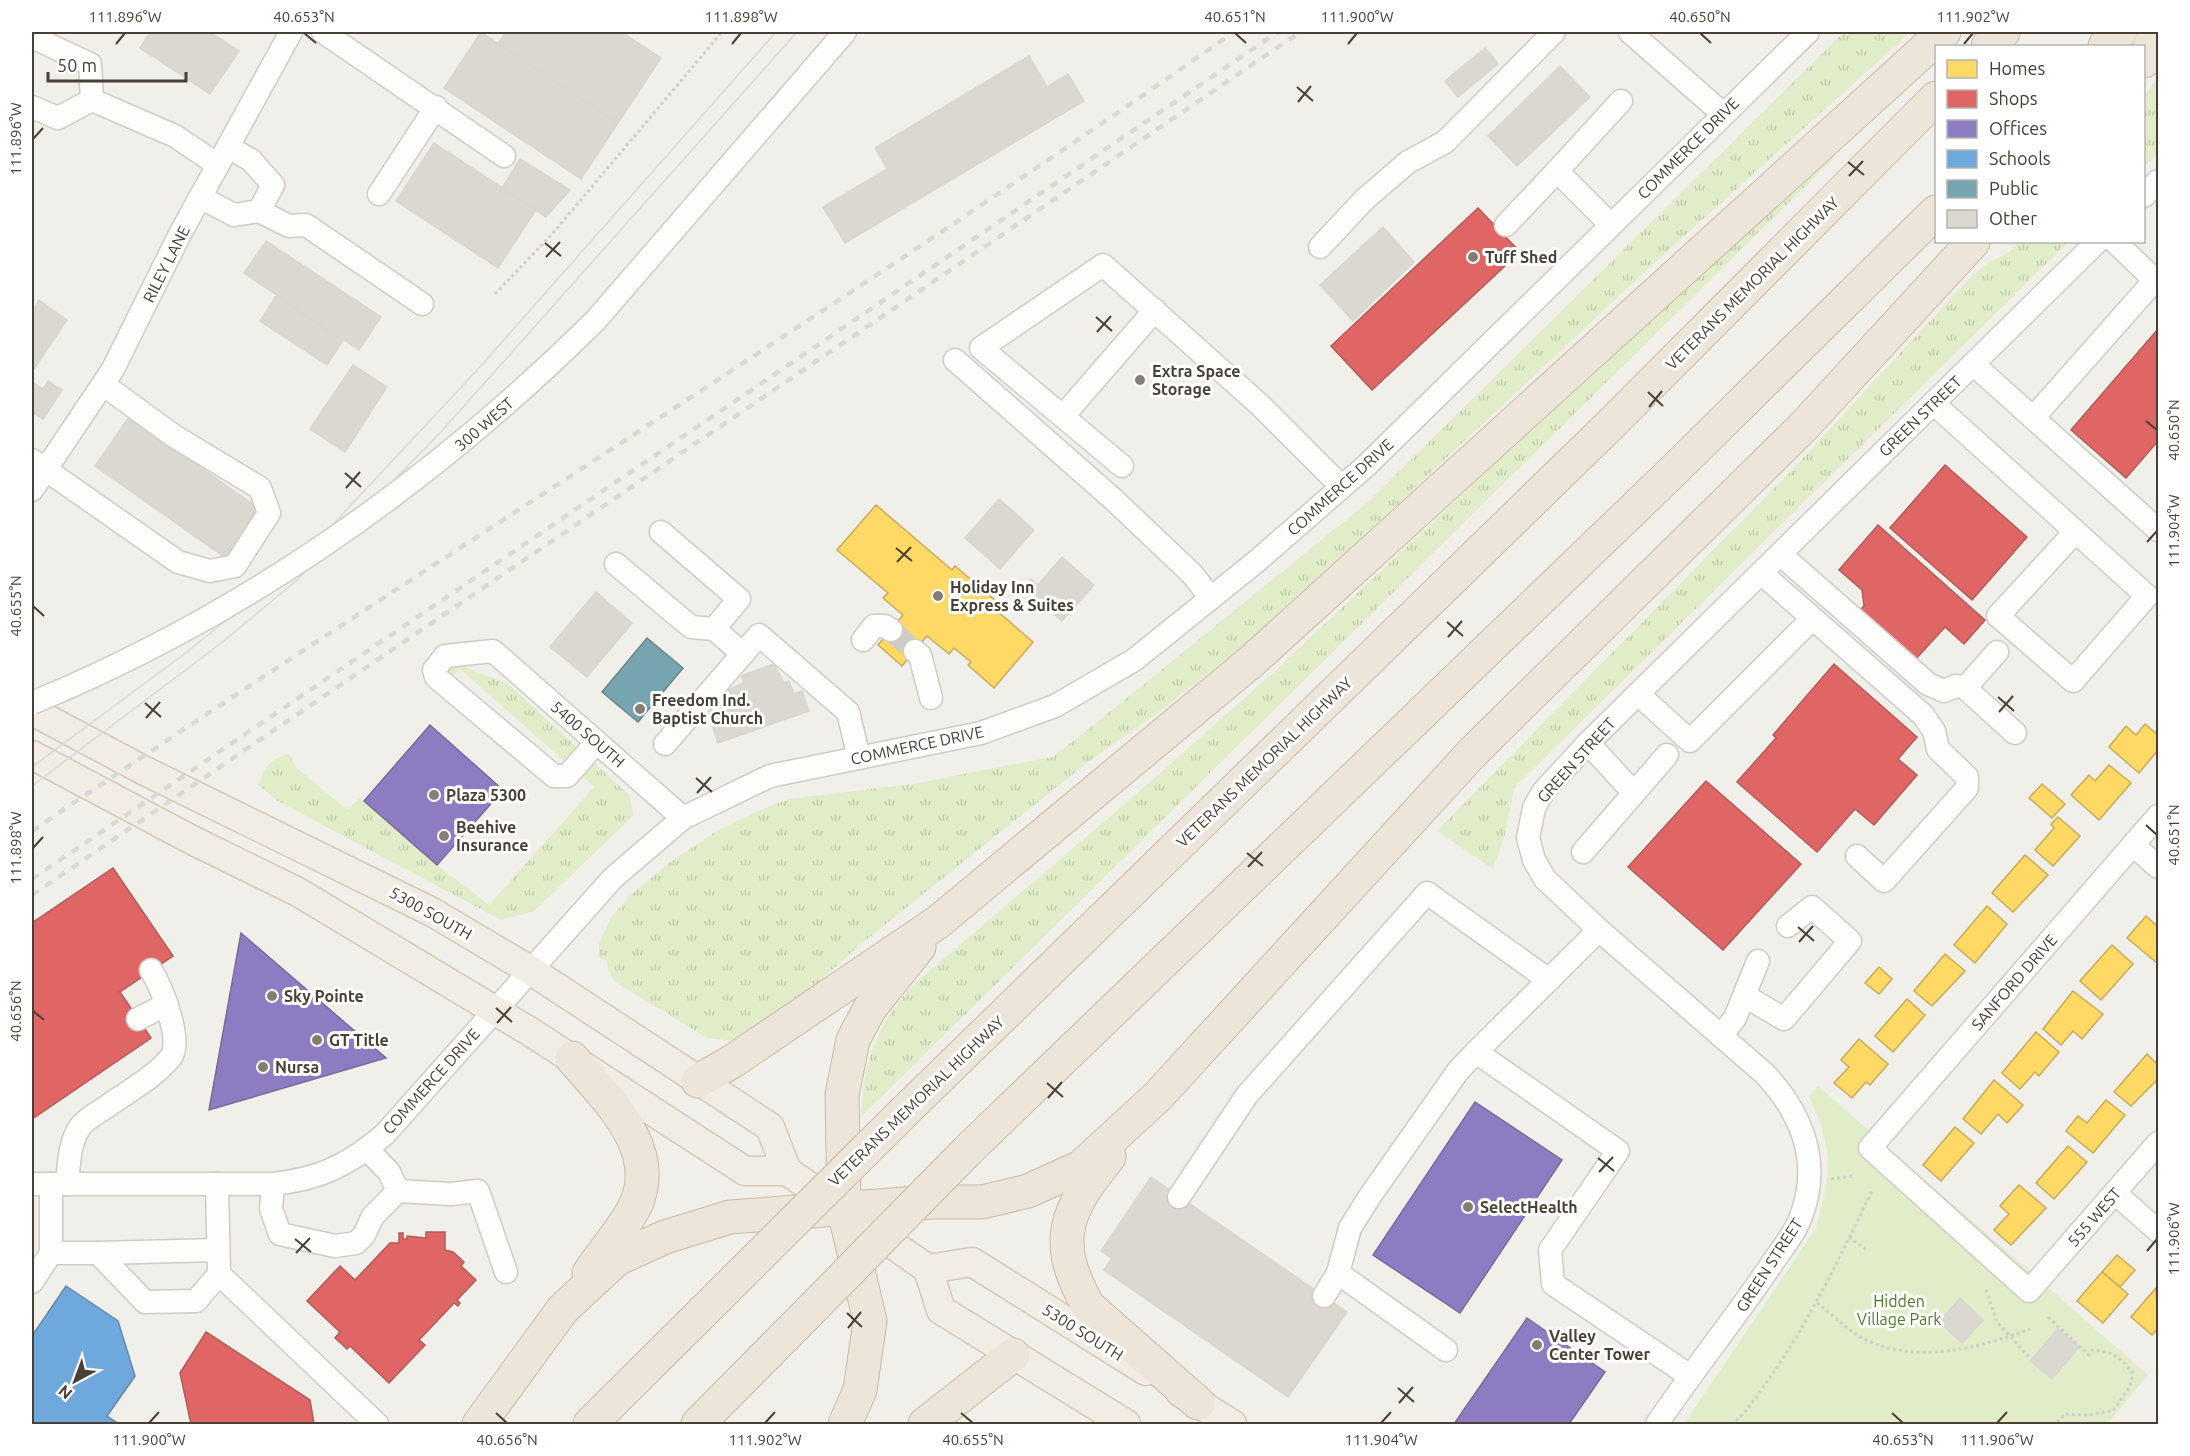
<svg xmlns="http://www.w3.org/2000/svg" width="2190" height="1456" viewBox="0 0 2190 1456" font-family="Ubuntu,sans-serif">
	<defs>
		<pattern id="grass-tufts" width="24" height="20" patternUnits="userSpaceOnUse" patternTransform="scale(1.5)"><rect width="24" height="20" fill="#e0edc8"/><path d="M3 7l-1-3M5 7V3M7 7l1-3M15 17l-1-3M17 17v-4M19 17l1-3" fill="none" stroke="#c2ccac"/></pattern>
	</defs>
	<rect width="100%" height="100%" fill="#f1efea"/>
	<g fill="url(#grass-tufts)">
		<path d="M1844,32H1911L1653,264L1262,631L1152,717L1084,765L861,944L776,1021L734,1041L707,1038L615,982L608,970L607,961L599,957V944L610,919L633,893L669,863L715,832L749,815L788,799L913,784L1052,757L1080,736L1368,502Z"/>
		<path d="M2158,78V153L2144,167V96Z"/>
		<path d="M1828,149L1835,157L861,1117C863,1062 876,1026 913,985L1133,797L1275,671Z"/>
		<path d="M2019,242H2068L1514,788L1505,835L1493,869L1437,831L1791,471L1968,280L1986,264L2008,253Z"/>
		<path d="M464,665L468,669L507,683L629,795L634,815L534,911L501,920L276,800L259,785C263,766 271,759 289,754L296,768L348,810L360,798L437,865L489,905L594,787L460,669L449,679L442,666Z"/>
	</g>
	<path fill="#e0edc8" d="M1818,1086L2148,1375L2107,1424H1684L1816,1228C1832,1170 1834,1152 1809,1096Z"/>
	<g fill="#ffd966" stroke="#c8ab57" stroke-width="1.5">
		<path d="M876,505L952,570L955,566L995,600L990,605L1033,642L994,688L968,665L971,662L954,648L949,654L927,636L902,666L878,645L903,615L883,598L888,593L837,550Z"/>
		<path d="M2145,724L2158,735V750L2139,773L2109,747L2126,726L2136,735Z"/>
		<path d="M2109,765L2131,783L2099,820L2071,795L2089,775L2095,781Z"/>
		<path d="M2042,784L2065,804L2052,818L2029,798Z"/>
		<path d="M2058,817L2080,836L2053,866L2035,850L2054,828L2051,824Z"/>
		<path d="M2025,855L2048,875L2013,912L1992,893Z"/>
		<path d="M1987,906L2007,924L1975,963L1954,945Z"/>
		<path d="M2146,916L2158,927L2157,963L2127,938Z"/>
		<path d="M2112,945L2133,964L2101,1000L2080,981Z"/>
		<path d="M1945,954L1965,971L1932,1006L1914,991Z"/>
		<path d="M1879,967L1892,979L1879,994L1865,983Z"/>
		<path d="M2073,991L2103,1014L2082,1039L2073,1031L2061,1045L2043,1029Z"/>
		<path d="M1907,999L1925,1015L1893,1052L1875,1036Z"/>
		<path d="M2036,1032L2059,1052L2039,1076L2035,1072L2020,1089L2002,1073Z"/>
		<path d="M1859,1039L1888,1064L1870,1085L1866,1082L1852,1098L1834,1083L1849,1067L1841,1060Z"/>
		<path d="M2147,1054L2158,1065V1079L2131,1106L2114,1092Z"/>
		<path d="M1994,1080L2023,1105L2007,1123L1998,1114L1981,1134L1963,1119Z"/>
		<path d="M2106,1100L2125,1115L2093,1153L2066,1131L2078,1116L2087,1123Z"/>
		<path d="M1955,1127L1974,1143L1941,1181L1923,1165Z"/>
		<path d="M2068,1146L2087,1162L2054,1199L2036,1183Z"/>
		<path d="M2019,1185L2046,1208L2011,1245L1994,1230L2009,1214L2000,1206Z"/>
		<path d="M2117,1255L2135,1270L2120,1287L2102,1272Z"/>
		<path d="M2102,1272L2128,1294L2103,1323L2077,1301Z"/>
		<path d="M2156,1288L2158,1328L2152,1335L2131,1317Z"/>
	</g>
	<g fill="#e06666" stroke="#b25b57" stroke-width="1.5">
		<path d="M1478,208L1520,252L1372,390L1331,346Z"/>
		<path d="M2158,329V441L2126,478L2071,430Z"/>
		<path d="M1945,465L2027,537L1972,600L1890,528Z"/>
		<path d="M1878,525L1985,620L1964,644L1945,627L1914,661L1858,612L1864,606L1862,590L1839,570Z"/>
		<path d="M1834,664L1917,737L1898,759L1917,775L1874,825L1855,809L1817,852L1737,782L1776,738L1773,735Z"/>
		<path d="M1706,781L1801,864L1723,950L1628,867Z"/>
		<path d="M113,868L173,956L120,992L151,1038L32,1119V923Z"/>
		<path d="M426,1232H445V1250L453,1252L464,1262L461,1266L476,1280L457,1300L460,1303L458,1306L454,1303L419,1340L425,1345L389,1383L350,1346L347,1349L335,1338L340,1332L307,1301L340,1266L355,1280L390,1243H399V1233H403V1239H407V1236L426,1238Z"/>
		<path d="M206,1332L310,1400L314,1424H191L180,1373Z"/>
	</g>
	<g fill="#8e7cc3" stroke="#796a98" stroke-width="1.5">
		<path d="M430,725L503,790L437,865L364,801Z"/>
		<path d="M241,933L386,1058L209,1110Z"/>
		<path d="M1475,1102L1562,1160L1460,1313L1373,1255Z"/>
		<path d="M1527,1318L1605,1372L1569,1424H1454Z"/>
	</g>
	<path fill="#6fa8dc" stroke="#6389aa" stroke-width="1.5" d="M66,1286L118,1321L135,1376L107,1416L119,1424H32V1336Z"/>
	<path fill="#76a5af" stroke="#68878a" stroke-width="1.5" d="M647,638L683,668L638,722L602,692Z"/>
	<g fill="#dbd8d2" stroke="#d9d6d0" stroke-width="1.5">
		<path d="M150,32H210L239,51L210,94L140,48Z"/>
		<path d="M481,32L618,123L581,179L444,88Z"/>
		<path d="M506,32H621L661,58L618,123L498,43Z"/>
		<path d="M1485,48L1498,64L1458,97L1445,81Z"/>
		<path d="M1029,56L1047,87L1068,74L1084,101L845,243L823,207L887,169L875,148Z"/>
		<path d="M1560,66L1590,97L1517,166L1488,136Z"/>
		<path d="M434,143L536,210L498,268L396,201Z"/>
		<path d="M520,159L570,190L546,217L502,188Z"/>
		<path d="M1383,227L1414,262L1353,321L1320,285Z"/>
		<path d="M266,241L381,317L359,350L244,273Z"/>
		<path d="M276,296L343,340L327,365L260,321Z"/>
		<path d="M39,300L67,320L32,372V312Z"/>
		<path d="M353,365L387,387L345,452L310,429Z"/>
		<path d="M48,381L62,390L43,419L32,412V382L43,389Z"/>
		<path d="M129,417L261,510L227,559L95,466Z"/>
		<path d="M999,499L1034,530L1000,569L965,538Z"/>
		<path d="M1062,557L1094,585L1062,621L1024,587L1031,579L1038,585Z"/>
		<path d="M596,592L632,623L587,677L550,647Z"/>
		<path d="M774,664L784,683L789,681L794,694L802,691L809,711L718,743L708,713L727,690L744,683L741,676Z"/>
		<path d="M1151,1177L1347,1312L1288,1397L1104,1270L1112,1258L1101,1251Z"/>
		<path d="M1960,1298L1983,1320L1962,1343L1939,1322Z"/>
		<path d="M2058,1329L2079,1347L2052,1379L2030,1361Z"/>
	</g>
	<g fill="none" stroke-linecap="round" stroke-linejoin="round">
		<path stroke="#cfccc6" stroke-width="22" stroke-dasharray="22 11" stroke-linecap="butt" d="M891,630L915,651"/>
		<g stroke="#cfccc7" stroke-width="25">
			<g id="minor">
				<path d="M323,32L504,156"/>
				<path d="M1630,32L1723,114"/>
				<path d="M32,37L90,64L92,100"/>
				<path d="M92,100L175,136L218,165"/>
				<path d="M32,107L58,118L92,100"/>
				<path d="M1557,171L1621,101"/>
				<path d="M379,194L436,107"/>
				<path d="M2144,196L2158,181"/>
				<path d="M200,197L234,215L259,211L273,185L251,160L228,147"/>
				<path d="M259,211L289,226L306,225L422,304"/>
				<path d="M1506,225L1557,171L1611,225"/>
				<path d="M2115,242L2158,283"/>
				<path d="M1320,247L1365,199L1408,162L1445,142L1554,32"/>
				<path d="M595,321L845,32"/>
				<path d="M955,360L1113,499L1192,574L1211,598"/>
				<path d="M1973,364L2158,530"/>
				<path d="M1933,403L1953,421L2147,596L2073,681L1998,616L2075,532"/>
				<path d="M1063,416L1155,310"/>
				<path d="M2033,418L2155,280"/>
				<path d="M32,460L178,562L210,571L235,566L269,513L260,488L174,436L104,385"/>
				<path d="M1122,466L981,348L1103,265L1260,405L1342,487"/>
				<path d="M32,490L113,369L180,234L291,32"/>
				<path d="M661,532L739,599L714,629"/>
				<path d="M1780,554L1928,684L1944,691L1956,686L1965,688L2015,733"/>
				<path d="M616,564L691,627L714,629L743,654"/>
				<path d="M1761,573L1923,715L1934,731L1938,749L1967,777V788L1884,881L1857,856"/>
				<path d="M863,640L874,626H885L891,630"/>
				<path d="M915,651L920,655L931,698"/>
				<path d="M1965,688L1997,652"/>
				<path d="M1638,694L1690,741L1812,619"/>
				<path d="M597,742L567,776H554L436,677L434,670L445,656L493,651L683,818"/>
				<path d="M1588,743L1634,793"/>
				<path d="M665,744L759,635L848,712L859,758"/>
				<path d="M2158,816L1870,1148L2029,1291L2158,1143"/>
				<path d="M2133,845L2158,867"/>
				<path d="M1583,852L1667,755"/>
				<path d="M1599,930L1476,1052L1618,1151L1550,1250L1553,1284L1690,1376"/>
				<path d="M1745,996L1784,1019L1850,941L1812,907L1788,926"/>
				<path d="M138,1019L167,1004"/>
				<path d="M1721,1036L1735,1018L1758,961"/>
				<path d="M32,1184H273C320,1179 349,1165 385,1134L613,878L683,818L770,776L981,733L1055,706L1134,660L1257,561L1367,465L1808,32"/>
				<path d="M67,1184C69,1165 69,1143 80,1127C86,1118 101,1111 109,1105C129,1091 156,1076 171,1057C183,1040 161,986 151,970"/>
				<path d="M217,1184L219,1274L377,1424"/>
				<path d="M273,1184L271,1209L280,1234L335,1246L356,1243L364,1235L373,1216L398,1191L389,1172L367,1149"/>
				<path d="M398,1191L451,1194L478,1191L506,1272"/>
				<path d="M2115,1193L2158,1231"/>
				<path d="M1179,1197L1247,1095L1427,893L1549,980"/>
				<path d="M51,1253H98L145,1302L196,1301L219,1274"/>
				<path d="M98,1253L218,1250"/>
				<path d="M32,1282L51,1253V1184"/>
				<path d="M1324,1296L1338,1273"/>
				<path d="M1446,1350L1338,1273L1350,1228L1370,1196L1458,1071L1476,1052"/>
				<path d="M1657,1424C1693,1370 1734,1320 1771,1265C1780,1251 1794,1235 1800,1219C1822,1164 1803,1115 1765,1074L1599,930L1545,879L1534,860L1528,838L1534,808L1543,792L1588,743L2097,242"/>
			</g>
		</g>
		<g stroke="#d4cab6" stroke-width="31">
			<g id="major">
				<path d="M32,711L145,771L432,912L530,970L770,1127L787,1171L928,1269L941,1310L1126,1424"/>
				<path d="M32,755L192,840L298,892L529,1031L745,1171H787"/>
				<path d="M928,1269L972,1262L1146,1371"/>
				<path d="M1180,1392L1232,1424"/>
			</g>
		</g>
		<g stroke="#cabba4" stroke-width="35">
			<g id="highway">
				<path d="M1988,46L2003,32"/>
				<path d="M2105,46L2120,32"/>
				<path d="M2144,61L2155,32"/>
				<path d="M572,1058C605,1098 661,1147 636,1204C626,1226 603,1252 589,1273"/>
				<path d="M698,1081L733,1061L938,922L1253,660L1944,32"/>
				<path d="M905,1111L1608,427L1936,98"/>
				<path d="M967,1151L1669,475L1936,212"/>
				<path d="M1109,1157C1065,1211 1051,1242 1089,1307L1198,1403"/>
				<path d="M479,1424L563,1309L617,1259L665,1237L730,1217L931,1202H982L1028,1191L1081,1167L1158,1096L1473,752L1804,426L1973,242"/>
				<path d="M590,1424L734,1281"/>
				<path d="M698,1424L802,1319"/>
				<path d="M845,1424L860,1390L870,1321L844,1210L842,1095L853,1040L870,1008L919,947"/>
				<path d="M925,1424L1013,1355"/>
			</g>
		</g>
		<g stroke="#d1cfca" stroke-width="3" stroke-dasharray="3 3" stroke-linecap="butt">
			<path d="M495,294L553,233L722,32"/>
			<path d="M1831,1179L1854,1176"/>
			<path d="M1849,1237L1868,1251"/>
			<path d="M1986,1290L1997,1322L2029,1357"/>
			<path d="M1817,1303C1835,1316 1851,1335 1873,1343C1924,1363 1981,1347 2030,1329"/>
			<path d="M2048,1317L2089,1355L2093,1350C2112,1351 2122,1358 2133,1374L2129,1388L2113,1411L2086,1415L2065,1414L2055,1424"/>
			<path d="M1731,1424C1745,1415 1754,1400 1764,1386C1808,1325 1839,1258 1872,1191"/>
		</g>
		<use href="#minor" stroke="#fdfdfc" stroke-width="22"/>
		<use href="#major" stroke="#f1ece4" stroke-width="28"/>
		<use href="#highway" stroke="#ece5d9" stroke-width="33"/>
		<g stroke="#d9d9d8" stroke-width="1.5">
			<path d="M32,767L187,652L245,605L324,534L479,368L776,32"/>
			<path d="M32,786L220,644L296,581L440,433L797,32"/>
		</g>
		<g stroke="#d9d9d8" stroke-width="4.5" stroke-dasharray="8 8" stroke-linecap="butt">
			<path d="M32,831C430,562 840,308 1234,32"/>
			<path d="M32,879L1278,32"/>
			<path d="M32,895L1300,32"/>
		</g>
		<g stroke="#cfccc7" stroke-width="25" stroke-linecap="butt">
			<path id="minor-bridge" d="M32,703C245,615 431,483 595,321"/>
		</g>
		<g stroke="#cabba4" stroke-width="35" stroke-linecap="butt">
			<g id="highway-bridge">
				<path d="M734,1281L905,1111"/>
				<path d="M802,1319L967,1151"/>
			</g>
		</g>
		<use href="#minor-bridge" stroke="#fdfdfc" stroke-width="22"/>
		<use href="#highway-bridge" stroke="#ece5d9" stroke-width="33"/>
	</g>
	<path fill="none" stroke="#484035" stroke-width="2" d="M304,33L316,43M1235,33L1246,43M1700,33L1711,43M116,44L125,33M732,44L741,33M1348,44L1357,33M1964,44L1973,33M1297,87L1313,101M1298,102L1311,86M33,139L43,128M1848,162L1864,175M1849,176L1863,161M545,243L561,256M546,257L560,242M1096,317L1112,331M1097,332L1111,316M1648,392L1663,406M1649,407L1662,391M2146,421L2157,430M345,473L361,487M346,488L360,472M2147,542L2157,531M896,548L912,561M897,562L911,547M33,606L44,616M1447,622L1463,636M1448,637L1462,621M1998,697L2014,711M145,703L161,717M1999,712L2013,696M146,718L160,702M696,778L712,792M697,793L711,777M2146,825L2157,835M33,848L43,837M1247,853L1263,866M1248,867L1262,852M1798,927L1814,941M1799,942L1813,926M496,1008L512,1022M33,1011L44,1020M497,1023L511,1007M1047,1083L1063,1097M1048,1098L1062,1082M1598,1158L1614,1171M1599,1172L1613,1157M295,1239L311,1252M2147,1251L2157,1239M296,1253L310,1238M847,1313L862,1327M848,1328L861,1312M1398,1388L1414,1402M1399,1403L1413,1387M496,1413L507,1423M961,1413L973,1423M1892,1413L1903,1423M149,1423L159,1412M765,1423L775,1412M1381,1423L1391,1412M1997,1423L2007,1412"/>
	<g fill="#837d74" stroke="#fff" stroke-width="2">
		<circle cx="1473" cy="257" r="6"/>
		<circle cx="1140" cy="380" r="6"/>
		<circle cx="938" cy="596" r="6"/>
		<circle cx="640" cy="709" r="6"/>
		<circle cx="434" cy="795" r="6"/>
		<circle cx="444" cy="836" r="6"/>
		<circle cx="272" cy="996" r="6"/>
		<circle cx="317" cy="1040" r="6"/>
		<circle cx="263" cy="1067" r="6"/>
		<circle cx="1468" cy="1207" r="6"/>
		<circle cx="1537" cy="1345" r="6"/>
	</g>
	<g text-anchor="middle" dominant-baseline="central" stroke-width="6" stroke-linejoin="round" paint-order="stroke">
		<g font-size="16" fill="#484035" stroke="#fff">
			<text transform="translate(1688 148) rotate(-45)">COMMERCE DRIVE</text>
			<text transform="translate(166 264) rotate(-63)">RILEY LANE</text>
			<text transform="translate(1752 283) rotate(-45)">VETERANS MEMORIAL HIGHWAY</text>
			<text transform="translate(1920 416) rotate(-44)">GREEN STREET</text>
			<text transform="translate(484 424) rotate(-41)">300 WEST</text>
			<text transform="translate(1340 487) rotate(-42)">COMMERCE DRIVE</text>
			<text transform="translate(588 734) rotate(41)">5400 SOUTH</text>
			<text transform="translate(917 745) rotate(-12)">COMMERCE DRIVE</text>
			<text transform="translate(1576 760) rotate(-48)">GREEN STREET</text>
			<text transform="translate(1264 762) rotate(-44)">VETERANS MEMORIAL HIGHWAY</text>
			<text transform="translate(431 913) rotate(29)">5300 SOUTH</text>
			<text transform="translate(2014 982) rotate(-49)">SANFORD DRIVE</text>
			<text transform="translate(431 1081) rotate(-48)">COMMERCE DRIVE</text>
			<text transform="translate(916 1101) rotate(-44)">VETERANS MEMORIAL HIGHWAY</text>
			<text transform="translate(2094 1217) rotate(-49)">555 WEST</text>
			<text transform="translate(1769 1265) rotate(-57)">GREEN STREET</text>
			<text transform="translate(1083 1332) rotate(32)">5300 SOUTH</text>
		</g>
		<g font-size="16" font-weight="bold" fill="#484035" stroke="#fff" text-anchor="start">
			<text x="1485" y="257">Tuff Shed</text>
			<text x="1152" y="371">Extra Space<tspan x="1152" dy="18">Storage</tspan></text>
			<text x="950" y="587">Holiday Inn<tspan x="950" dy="18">Express &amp; Suites</tspan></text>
			<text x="652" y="700">Freedom Ind.<tspan x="652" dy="18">Baptist Church</tspan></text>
			<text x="446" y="795">Plaza 5300</text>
			<text x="456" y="827">Beehive<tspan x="456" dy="18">Insurance</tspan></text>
			<text x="284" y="996">Sky Pointe</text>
			<text x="329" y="1040">GT Title</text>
			<text x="275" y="1067">Nursa</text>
			<text x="1480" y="1207">SelectHealth</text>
			<text x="1549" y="1336">Valley<tspan x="1549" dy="18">Center Tower</tspan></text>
		</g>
		<g font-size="16" fill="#4a7d25" stroke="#fff">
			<text x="1899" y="1301">Hidden<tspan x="1899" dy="18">Village Park</tspan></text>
		</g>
	</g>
	<rect width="2190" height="1456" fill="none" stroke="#ffffff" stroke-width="66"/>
	<rect x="1935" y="45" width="210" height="198" fill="#ffffff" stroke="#b6b3ae" stroke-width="1.5"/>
	<rect x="1947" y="60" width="30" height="18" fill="#ffd966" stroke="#b6b3ae" stroke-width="1.5"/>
	<text x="1989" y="75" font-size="18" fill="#484035">Homes</text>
	<rect x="1947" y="90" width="30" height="18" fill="#e06666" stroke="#b6b3ae" stroke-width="1.5"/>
	<text x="1989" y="105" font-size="18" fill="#484035">Shops</text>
	<rect x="1947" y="120" width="30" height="18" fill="#8e7cc3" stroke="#b6b3ae" stroke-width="1.5"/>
	<text x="1989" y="135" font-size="18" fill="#484035">Offices</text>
	<rect x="1947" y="150" width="30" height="18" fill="#6fa8dc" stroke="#b6b3ae" stroke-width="1.5"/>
	<text x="1989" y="165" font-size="18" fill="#484035">Schools</text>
	<rect x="1947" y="180" width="30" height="18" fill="#76a5af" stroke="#b6b3ae" stroke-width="1.5"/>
	<text x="1989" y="195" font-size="18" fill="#484035">Public</text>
	<rect x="1947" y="210" width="30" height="18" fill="#dbd8d2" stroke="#b6b3ae" stroke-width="1.5"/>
	<text x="1989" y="225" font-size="18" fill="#484035">Other</text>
	<g transform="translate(75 1381) rotate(221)" stroke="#ffffff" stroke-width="4.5" paint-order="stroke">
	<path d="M0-4.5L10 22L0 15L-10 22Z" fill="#484035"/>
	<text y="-9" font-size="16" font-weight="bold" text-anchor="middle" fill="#484035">N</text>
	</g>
	<path d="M48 72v9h138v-9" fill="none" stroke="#484035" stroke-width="3"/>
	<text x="57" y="72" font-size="18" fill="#484035" stroke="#ffffff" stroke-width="4.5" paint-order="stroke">50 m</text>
	<rect x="33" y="33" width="2124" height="1390" fill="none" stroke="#484035" stroke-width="2"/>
	<g font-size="15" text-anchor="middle" fill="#484035">
		<text x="125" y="22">111.896°W</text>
		<text x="304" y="22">40.653°N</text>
		<text x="741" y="22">111.898°W</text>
		<text x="1235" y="22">40.651°N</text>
		<text x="1357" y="22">111.900°W</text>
		<text x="1700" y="22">40.650°N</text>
		<text x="1973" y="22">111.902°W</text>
		<text transform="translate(16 139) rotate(-90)" y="5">111.896°W</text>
		<text transform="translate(2174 430) rotate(-90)" y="5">40.650°N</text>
		<text transform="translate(2174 531) rotate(-90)" y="5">111.904°W</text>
		<text transform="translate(16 606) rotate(-90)" y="5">40.655°N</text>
		<text transform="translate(2174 835) rotate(-90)" y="5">40.651°N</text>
		<text transform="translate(16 848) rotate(-90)" y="5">111.898°W</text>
		<text transform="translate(16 1011) rotate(-90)" y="5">40.656°N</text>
		<text transform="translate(2174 1239) rotate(-90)" y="5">111.906°W</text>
		<text x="149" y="1445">111.900°W</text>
		<text x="507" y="1445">40.656°N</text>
		<text x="765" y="1445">111.902°W</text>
		<text x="973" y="1445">40.655°N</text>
		<text x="1381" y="1445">111.904°W</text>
		<text x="1903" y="1445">40.653°N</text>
		<text x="1997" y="1445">111.906°W</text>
	</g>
</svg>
